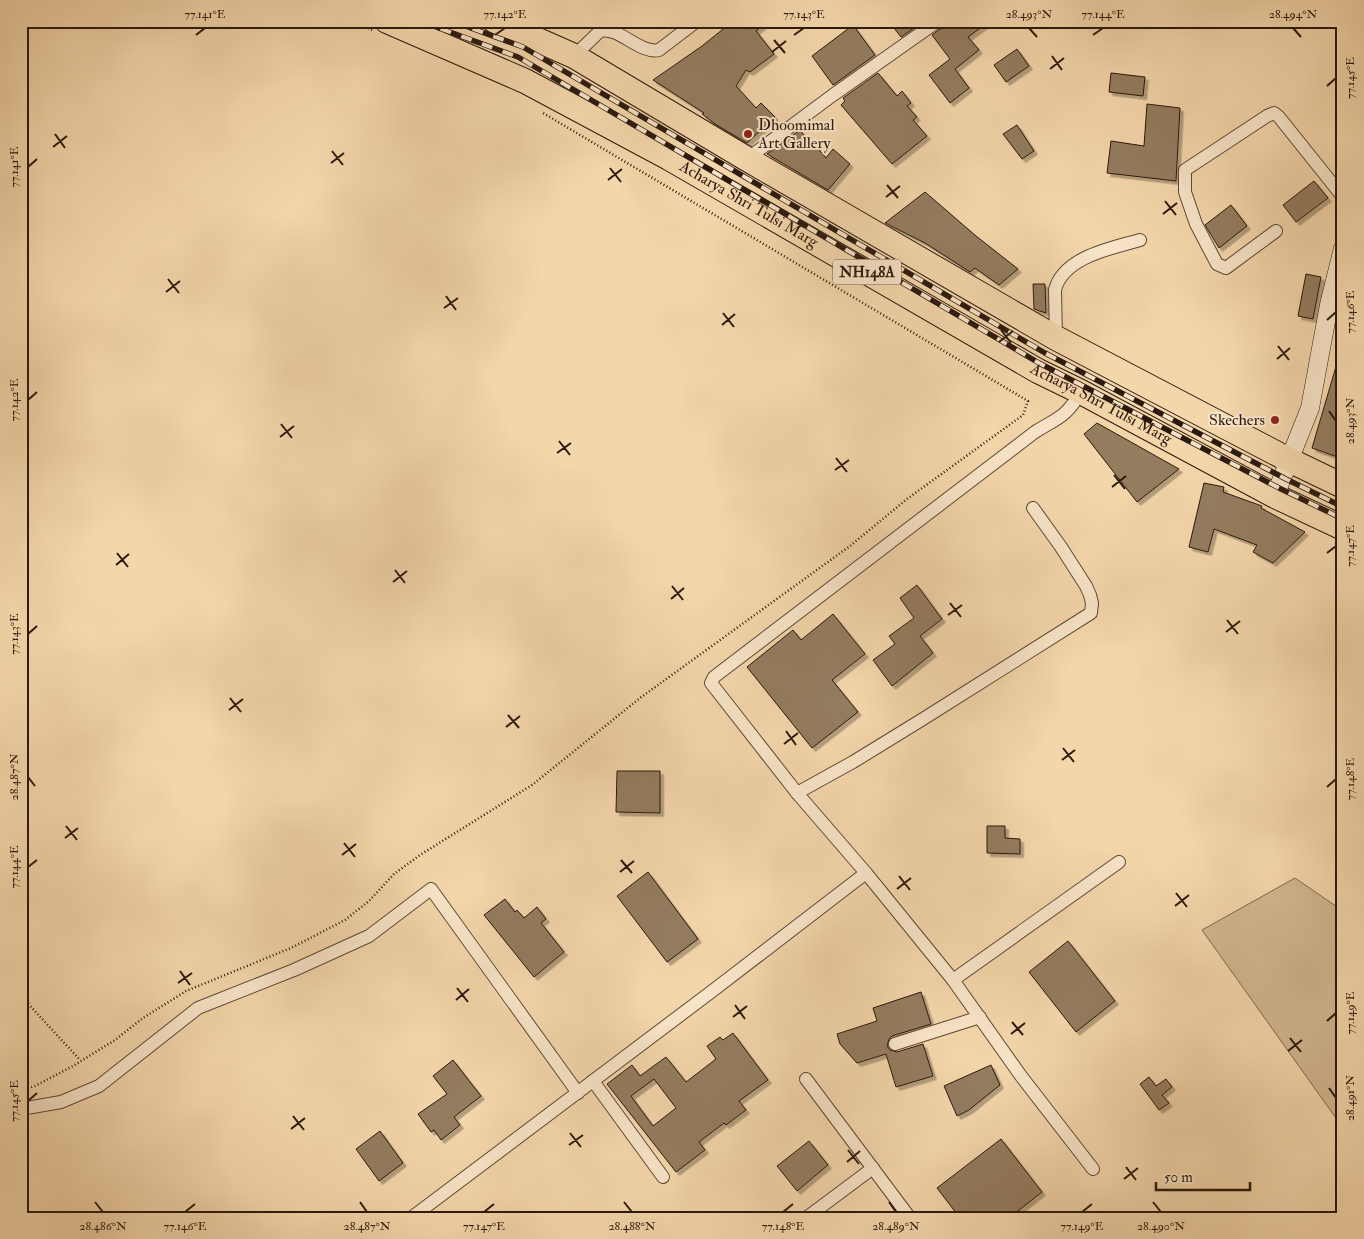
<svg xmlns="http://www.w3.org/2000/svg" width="1364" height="1239" viewBox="0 0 1364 1239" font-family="'IM FELL Double Pica',serif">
	<defs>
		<filter id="shadow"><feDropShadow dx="3.5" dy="3.5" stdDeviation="0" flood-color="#0004"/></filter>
	</defs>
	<rect width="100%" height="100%" fill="#f4d6ab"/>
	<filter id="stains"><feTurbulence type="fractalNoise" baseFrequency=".004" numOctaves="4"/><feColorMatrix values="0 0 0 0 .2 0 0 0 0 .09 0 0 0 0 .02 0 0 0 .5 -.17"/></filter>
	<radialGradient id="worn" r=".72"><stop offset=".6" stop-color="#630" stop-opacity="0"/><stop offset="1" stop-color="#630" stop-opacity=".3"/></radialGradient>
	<path fill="#d2b690" stroke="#7e684e" d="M1295,878L1343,911V1128L1202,930Z"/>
	<g fill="#947b5f" stroke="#2b190d" fill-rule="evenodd" filter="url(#shadow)">
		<path d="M733,21H768L756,31L774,54L750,72L746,70L736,86L756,108L761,103L775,117L747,143L715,124L702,114L704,113L653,80L702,46Z"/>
		<path d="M903,21H920L921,23L901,37L894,28Z"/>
		<path d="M946,21H990L968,37L979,50L955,69L969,88L950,103L929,75L950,59L932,35L943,27Z"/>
		<path d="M853,25L875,55L833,85L812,56Z"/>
		<path d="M1017,49L1029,66L1006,82L994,65Z"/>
		<path d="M878,73L897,96L902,91L911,103L907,106L917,117L913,120L927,136L892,164L841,105L845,101L843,98Z"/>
		<path d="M1111,73L1145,77L1143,96L1109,92Z"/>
		<path d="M1147,104L1180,108L1176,181L1107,173L1111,141L1144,146Z"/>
		<path d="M1017,125L1034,151L1022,159L1003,134Z"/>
		<path d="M800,130L812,146L814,144L826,158L833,149L850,164L828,190L767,154Z"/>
		<path d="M1314,181L1328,198L1296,222L1283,205Z"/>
		<path d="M925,192L976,236L1018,269L999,285L975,268L970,272L925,243L885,223Z"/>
		<path d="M1231,205L1247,226L1219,248L1205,225Z"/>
		<path d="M1306,274L1321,277L1313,319L1298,316Z"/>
		<path d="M1033,284H1045L1046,313L1034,309Z"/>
		<path d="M1340,353H1343V459L1312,448Z"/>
		<path d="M1097,423L1179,469L1137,502L1084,434Z"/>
		<path d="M1204,483L1224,487L1223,492L1262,506L1261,508L1305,532L1273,563L1253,552L1257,545L1214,529L1208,552L1189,547Z"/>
		<path d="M917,585L942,619L920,636L933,653L892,686L873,660L895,644L889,636L914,618L900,598Z"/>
		<path d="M833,614L865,654L832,680L858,712L812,748L747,667L793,630L801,640Z"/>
		<path d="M617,771H660V813L616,812Z"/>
		<path d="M987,826H1005V838L1020,839V854L987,853Z"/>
		<path d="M648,872L698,939L667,962L617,896Z"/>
		<path d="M505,899L515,912L517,910L524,918L537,907L546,919L541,923L564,952L534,977L484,915Z"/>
		<path d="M1068,941L1115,1001L1076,1032L1029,972Z"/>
		<path d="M921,992L931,1024L892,1036L889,1039L887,1046L890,1050L897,1052L923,1044L933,1076L896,1087L886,1054L857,1063L840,1044L837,1034L877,1021L873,1008Z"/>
		<path d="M733,1033L768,1080L739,1101L746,1110L726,1125L724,1123L699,1142L705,1150L676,1172L607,1084L632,1065L640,1076L666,1057L686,1082L716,1059L707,1046L720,1037L723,1040ZM654,1079L676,1108L653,1126L631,1096Z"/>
		<path d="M453,1060L481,1096L454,1117L460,1125L441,1140L434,1130L431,1132L418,1114L447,1094L433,1076Z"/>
		<path d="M991,1065L1000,1085L969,1110L957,1116L944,1086Z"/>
		<path d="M1149,1077L1156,1086L1166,1079L1172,1087L1162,1095L1169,1103L1159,1110L1140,1084Z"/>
		<path d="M380,1131L403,1163L379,1181L356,1149Z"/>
		<path d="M1001,1139L1042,1192L1009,1218H960L937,1188Z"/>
		<path d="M809,1141L828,1165L797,1191L777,1166Z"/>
	</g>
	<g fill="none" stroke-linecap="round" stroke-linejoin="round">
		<g stroke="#5d4834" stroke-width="8">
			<path id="lane" d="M237,1218L245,1216L252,1218"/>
		</g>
		<g stroke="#5d4834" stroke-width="14">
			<g id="street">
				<path d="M574,56L600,31C619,26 639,54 659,50L697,21"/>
				<path d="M747,159L833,95L938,21"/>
				<path d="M1276,231L1226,268L1217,264L1196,224L1185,192V170L1267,116L1274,113L1279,117L1343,197"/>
				<path d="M1056,338L1055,290C1063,257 1112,248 1140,240"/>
				<path d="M1081,392C1065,418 1059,417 1035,432L714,677L711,683L797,793L866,873L953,980L1021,1076L1093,1169"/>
				<path d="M797,793L853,762L923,719L1091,613L1092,603L1090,595L1086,586L1061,547L1033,508"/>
				<path d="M953,980L1119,862"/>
				<path d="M895,1044L980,1017"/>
				<path d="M806,1079L910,1218"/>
				<path d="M593,1081L663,1177"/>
				<path d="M21,1109L61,1102L99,1086L198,1008L294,970L369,936L431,889L578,1093"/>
				<path d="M411,1218L711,992L866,873"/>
				<path d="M806,1218L873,1168"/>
			</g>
		</g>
		<g stroke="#2b190d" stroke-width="19">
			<path id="secondary" d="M1275,496L1310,408L1329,305L1343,248"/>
		</g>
		<g stroke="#2b190d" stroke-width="26">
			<g id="highway">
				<path id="s1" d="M387,21L525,81L669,158L1038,371L1081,392L1275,496L1343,528"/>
				<path d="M495,21L574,56L747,159L1056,338L1289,460L1343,486"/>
			</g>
		</g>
		<g stroke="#2b190d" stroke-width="2.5" stroke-dasharray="1 2.5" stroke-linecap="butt">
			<path d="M352,21L372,30"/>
			<path d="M21,996L80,1060"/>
			<path d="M21,1090L35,1086L73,1066L115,1040L143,1018L186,991L291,948L345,920L369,901L394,874L420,855L532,785L640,698L850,546L907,499L1023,415L1028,401L543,113"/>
		</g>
		<use href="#lane" stroke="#f8e4c8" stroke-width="6"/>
		<use href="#street" stroke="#f8e4c8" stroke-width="12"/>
		<use href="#secondary" stroke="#f8e4c8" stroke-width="18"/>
		<use href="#highway" stroke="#f4d6ab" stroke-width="24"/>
		<g stroke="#2b190d" stroke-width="5.5">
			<g id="rail">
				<path d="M420,21L518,57L1039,363L1281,489L1343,519"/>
				<path d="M452,21L523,47L1045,353L1286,479L1343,507"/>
			</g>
		</g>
		<use href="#rail" stroke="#f8e4c8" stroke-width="4" stroke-dasharray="11" stroke-linecap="butt"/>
	</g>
	<path fill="none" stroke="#2b190d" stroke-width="2" d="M1029,28L1037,37M1293,28L1301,37M196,35L205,28M495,35L505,28M794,35L804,28M1093,35L1103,28M774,40L785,53M772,52L786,41M1052,56L1062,70M1050,69L1064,58M1327,86L1336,78M55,134L65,148M53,147L67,136M332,151L343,165M331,163L344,153M28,167L37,159M610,168L621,182M608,180L622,169M887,185L898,198M886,197L900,186M1165,201L1176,215M1163,214L1177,203M168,279L179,293M166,292L180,281M446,296L456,310M444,308L458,298M723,313L734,327M1327,320L1336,312M722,325L735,314M1001,330L1011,343M999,342L1013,331M1278,346L1289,360M1277,359L1290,348M28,400L37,392M1329,411L1336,421M281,424L292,438M280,437L294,426M559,441L570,455M557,453L571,443M836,458L847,472M835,470L849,460M1114,475L1125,489M1112,487L1126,476M117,553L128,567M1327,553L1336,546M116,565L129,554M395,570L405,583M393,582L407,571M672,586L683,600M671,599L684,588M950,603L961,617M948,615L962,605M1227,620L1238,634M1226,632L1240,621M28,634L37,626M230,698L241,712M229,710L243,699M508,715L519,728M506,727L520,716M786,731L796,745M784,744L798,733M1063,748L1074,762M1062,760L1075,750M28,777L35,786M1327,787L1336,779M66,826L77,840M65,838L78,828M344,843L355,857M342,855L356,844M621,860L632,873M28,867L37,860M620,872L634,861M899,876L910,890M897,889L911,878M1176,893L1187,907M1175,906L1189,895M180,971L190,985M178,983L192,973M457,988L468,1002M456,1000L469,989M735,1005L745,1019M733,1017L747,1006M1327,1021L1336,1013M1012,1022L1023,1035M1011,1034L1025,1023M1290,1038L1301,1052M1288,1051L1302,1040M1329,1088L1336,1098M28,1101L37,1093M293,1116L304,1130M291,1129L305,1118M570,1133L581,1147M569,1145L583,1135M848,1150L859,1164M847,1162L860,1151M1126,1167L1136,1180M1124,1179L1138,1168M95,1202L103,1212M360,1202L367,1212M624,1202L632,1212M889,1202L896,1212M1153,1202L1161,1212M185,1212L195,1204M484,1212L494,1204M783,1212L793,1204M1082,1212L1092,1204"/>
	<g fill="#8f2418" stroke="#f8e4c8" stroke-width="2">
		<circle cx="748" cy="134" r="5"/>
		<circle cx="1275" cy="420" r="5"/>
	</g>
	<g text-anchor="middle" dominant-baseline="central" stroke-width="4" stroke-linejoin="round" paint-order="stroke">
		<rect fill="#f8e4c8" stroke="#685645" stroke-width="1" x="833" y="259.5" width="68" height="25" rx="4"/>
		<g font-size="15" font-weight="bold" fill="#2b190d">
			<text x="867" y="272">NH148A</text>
		</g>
		<g font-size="16" fill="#2b190d" stroke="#f8e4c8" text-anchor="start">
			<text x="758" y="125">Dhoomimal<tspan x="758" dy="18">Art Gallery</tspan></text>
			<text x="1265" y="420" text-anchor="end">Skechers</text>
		</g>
		<g font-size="16" fill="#2b190d" stroke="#f8e4c8">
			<text stroke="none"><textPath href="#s1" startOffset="406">Acharya Shri Tulsi Marg</textPath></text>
			<text stroke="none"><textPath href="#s1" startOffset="811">Acharya Shri Tulsi Marg</textPath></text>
		</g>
	</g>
	<rect width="1364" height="1239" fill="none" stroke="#f4d6ab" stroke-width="55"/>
	<path d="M1156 1182v8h94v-8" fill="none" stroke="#2b190d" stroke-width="2.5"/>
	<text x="1164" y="1182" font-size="15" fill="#2b190d" stroke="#f8e4c8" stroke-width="4" paint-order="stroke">50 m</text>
	<rect x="28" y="28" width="1308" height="1184" fill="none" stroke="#2b190d" stroke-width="2"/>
	<g font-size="12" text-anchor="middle" fill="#2b190d">
		<text x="205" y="18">77.141°E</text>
		<text x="505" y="18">77.142°E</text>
		<text x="804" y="18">77.143°E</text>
		<text x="1029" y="18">28.493°N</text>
		<text x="1103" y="18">77.144°E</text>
		<text x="1293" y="18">28.494°N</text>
		<text transform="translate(1350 78) rotate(-90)" y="4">77.145°E</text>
		<text transform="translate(14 167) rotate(-90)" y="4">77.141°E</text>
		<text transform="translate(1350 312) rotate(-90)" y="4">77.146°E</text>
		<text transform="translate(14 400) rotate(-90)" y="4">77.142°E</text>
		<text transform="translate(1350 421) rotate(-90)" y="4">28.493°N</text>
		<text transform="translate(1350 546) rotate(-90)" y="4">77.147°E</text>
		<text transform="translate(14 634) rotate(-90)" y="4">77.143°E</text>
		<text transform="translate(14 777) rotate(-90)" y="4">28.487°N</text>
		<text transform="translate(1350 779) rotate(-90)" y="4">77.148°E</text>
		<text transform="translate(14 867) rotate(-90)" y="4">77.144°E</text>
		<text transform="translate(1350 1013) rotate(-90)" y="4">77.149°E</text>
		<text transform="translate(1350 1098) rotate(-90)" y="4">28.491°N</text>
		<text transform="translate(14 1101) rotate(-90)" y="4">77.145°E</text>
		<text x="103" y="1230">28.486°N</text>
		<text x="185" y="1230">77.146°E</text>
		<text x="367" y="1230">28.487°N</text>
		<text x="484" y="1230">77.147°E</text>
		<text x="632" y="1230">28.488°N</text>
		<text x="783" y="1230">77.148°E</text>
		<text x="896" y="1230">28.489°N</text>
		<text x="1082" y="1230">77.149°E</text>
		<text x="1161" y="1230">28.490°N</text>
	</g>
	<rect width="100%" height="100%" filter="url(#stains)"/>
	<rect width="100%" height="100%" fill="url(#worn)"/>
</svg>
